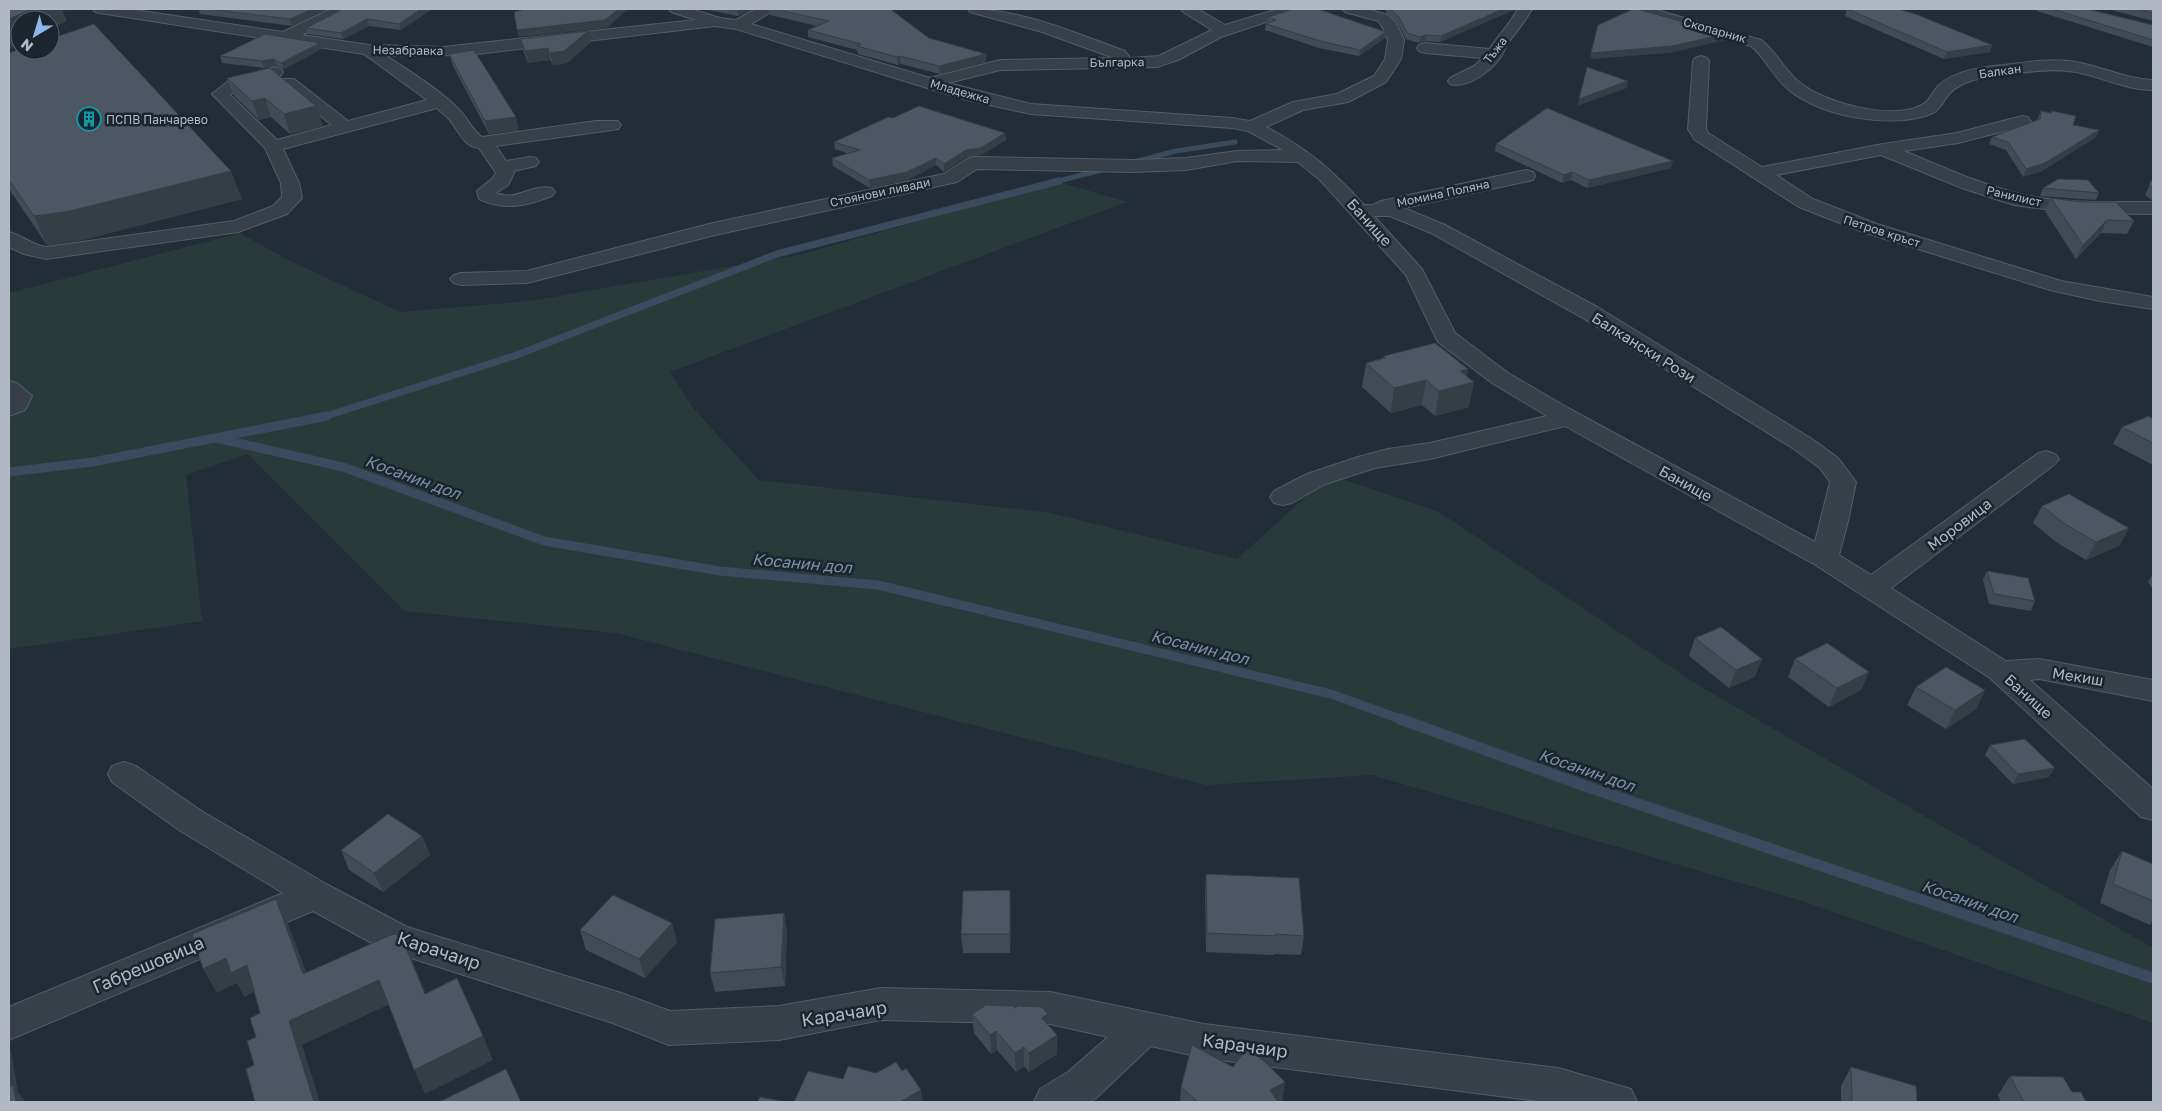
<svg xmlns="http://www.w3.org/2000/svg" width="2162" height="1111" viewBox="0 0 2162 1111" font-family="'Golos Text',sans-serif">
	<rect width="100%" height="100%" fill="#232d37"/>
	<path fill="#283b3a" d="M1059,182L1127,202L670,372L693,408L759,480L1051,513L1237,559L1330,475L1439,512L1701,687L2153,948V1023L1799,900L1372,775L1206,785L616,633L405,611L248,454L186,475L202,621L9,649V293L240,233L286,259L400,312L530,301L802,254Z"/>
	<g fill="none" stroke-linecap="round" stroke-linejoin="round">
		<g stroke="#3a4b5f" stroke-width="5">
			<path d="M1134,162L1176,151L1235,142"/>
			<path d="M1054,182L1110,168"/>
		</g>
		<path stroke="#3a4b5f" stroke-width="7" d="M323,417L514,356L777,254L1059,181"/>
		<g stroke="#3a4b5f" stroke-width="9">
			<path d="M216,438L343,467L544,541L720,571L878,585L1331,694L1403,720"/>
			<path d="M9,472L93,462L327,416"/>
		</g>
		<path stroke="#3a4b5f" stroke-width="11" d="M1400,719L1585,786L2153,978"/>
		<g stroke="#555c66" stroke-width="2">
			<g id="minor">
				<path d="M93,9H128L283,32L331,9H349L347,12L302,35L369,45L443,47L696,20L671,12L669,9H691L720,18L736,20L756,9H773L771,12L751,24L930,78L1000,60L1114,58L1042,32L970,12L968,9C1021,9 1075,33 1125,51L1130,58L1159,56L1212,30L1183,12L1181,9H1198L1225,25L1278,9H1299L1297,12L1221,37L1178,60L1157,67L1000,70L948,83L1031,104L1232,118L1250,121L1293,102L1337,94L1374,76L1385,59L1388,40L1382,26L1378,21L1345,12L1343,9H1366L1388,15L1397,25L1404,40L1401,59L1388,79L1386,82L1348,102L1303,110L1266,127C1306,147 1334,172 1364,205H1373L1381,201L1526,170L1533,172L1535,176L1533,180L1404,208L1445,225L1599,308L1812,439L1838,458L1856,482L1848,521L1839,555L1871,575L2037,454L2046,451L2055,454L2059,459L2055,464L1891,588L2006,661L2039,659L2153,680V701L2039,679L2030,680L2153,789V820L2141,817L1990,678L1814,564L1565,426L1430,459L1375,468L1325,484L1292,503L1283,505L1274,503L1270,497L1274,491L1307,474L1358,457L1388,449L1430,443L1547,416L1492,383L1438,342L1406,275L1320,180L1298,162L1237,161L1186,170L1133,172L977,169L957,182L715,235L527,283L461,285L454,283L450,279L454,275L461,273L527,271L713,223L944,174L967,159L973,157L1133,160L1186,158L1237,151L1283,150L1248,131L1232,128L1031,114L963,99L736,29L715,26L468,55L387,56C410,72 444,92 462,113C469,121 473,131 482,137L596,121H618L621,125L618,129L612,130L496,146L506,161L530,157L536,158L539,162L536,166L513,171L514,173L508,185L496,193C516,202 533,183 552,188L555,192L552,196C526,206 505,211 479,199L477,191L493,178L496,173L479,148C462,146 459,130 449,119C445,115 441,112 437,108L283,149L299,183L302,198L287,214L238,232L46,259L24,254L9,247V232C22,235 32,245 46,247L234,221L273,206L282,197L281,183L265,148L212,94L231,79L275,67L281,69L283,72L281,75L243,85L230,95L277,140L332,125L282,85L280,82L282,79H294L348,121L427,100L364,54L100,13L95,12ZM1374,216H1390L1431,233L1583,318L1794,449L1820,468L1830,482L1815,542L1568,408L1508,373L1455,333L1422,269Z"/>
				<path d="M1518,9H1532C1525,22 1516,32 1507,44C1504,49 1504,53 1500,58C1491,71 1467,89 1450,84L1448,81L1450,78L1474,66L1483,58L1425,53L1419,51L1417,48L1419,45L1425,43L1489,49L1511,20Z"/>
				<path d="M1631,9H1653L1761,40C1777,52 1784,70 1799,82C1824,103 1892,121 1922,105C1930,101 1933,91 1939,85C1956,70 1983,67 2004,65C2027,62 2053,58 2076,62C2103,67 2126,79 2153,80V90C2125,90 2103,77 2076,72C2052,68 2027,72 2004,75C1986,77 1964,79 1950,93C1944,99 1941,109 1933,113C1894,130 1820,117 1788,89C1773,77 1766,58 1751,46L1633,12Z"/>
				<path d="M1701,56L1707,58L1709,61L1706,129L1708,133L1762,167L1883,144L1957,133L2022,116L2028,117L2031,121L2028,125L1958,143L1904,151C1941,166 1977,183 2016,193C2058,204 2110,202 2153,202V214L2075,213L2014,205L1962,188L1881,155L1776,175L1813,199L1877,224L2061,281L2153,297V309L2100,301L2050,290L1863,232L1799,207L1695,140L1688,129L1693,61L1695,58Z"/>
				<path d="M9,381L17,383L32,396L25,410L9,416Z"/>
				<path d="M124,762L136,766L203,812L328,885L407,927L621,993L670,1011L779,1006L881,988L1050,992L1204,1024L1558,1068L1631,1089L1637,1102H1546L1204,1058L1151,1046L1096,1098L1089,1102H1034L1040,1089L1068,1072L1108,1037L1050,1024L881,1020L779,1040L669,1045L613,1023L383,949L313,911L9,1040V1007L283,893L179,830L112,782L108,774L112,766Z"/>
			</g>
		</g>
		<use href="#minor" fill="#373f48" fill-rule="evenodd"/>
	</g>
	<g fill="#414b55">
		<path d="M199,9H327L292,26L200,14Z"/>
		<path d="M432,9L401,30L369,26L343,39L308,34L306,28Z"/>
		<path d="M704,9H753L738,16Z"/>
		<path d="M769,9H890L929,38L986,54V62L940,74L901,64L898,65L858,54L857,50L808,37V30L817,26L770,15Z"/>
		<path d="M1386,9H1516L1440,42L1425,41L1419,43L1406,39L1398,24L1386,13Z"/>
		<path d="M1847,9L1992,45L1990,52L1944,59L1845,16Z"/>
		<path d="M2037,9H2087L2153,25V47L2037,11Z"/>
		<path d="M2108,9H2153V21Z"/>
		<path d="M1268,17L1386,32L1385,38L1359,56L1319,48L1265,30L1266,24L1267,23Z"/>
		<path d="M588,31L590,43L567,63L553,65L550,60L528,63L523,50L521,39Z"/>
		<path d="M322,49L284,69L276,65L264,68L222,63L220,56Z"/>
		<path d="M9,53L242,199L83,240L47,245L9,189Z"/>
		<path d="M449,54L519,130L489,134L453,66Z"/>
		<path d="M227,78L323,126L290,134L271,117L259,120L234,96Z"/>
		<path d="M2041,111L2073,125L2099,130L2096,137L2042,171L2023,177L2006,150L1989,144L1992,137L2038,119Z"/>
		<path d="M893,118L1005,133L1006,140L981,155L966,157L944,172L936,165L908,180L870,188L833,166L832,158L849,154L835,149L834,142Z"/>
		<path d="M1496,144L1671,168L1587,188L1571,180L1562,183L1495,151Z"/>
		<path d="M2153,178V201L2145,195Z"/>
		<path d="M2043,188L2099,193L2096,200L2040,196Z"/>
		<path d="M2051,198L2134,221L2127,234L2101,233L2076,259L2045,211Z"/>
		<path d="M1384,356L1468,369L1466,376L1469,407L1435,416L1422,405L1391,413L1362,387L1366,363L1383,358Z"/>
		<path d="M2153,419V465L2113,444L2122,427Z"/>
		<path d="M2042,506L2129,528L2119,546L2086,560L2056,542L2033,523Z"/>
		<path d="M1987,571L2035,601L2031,611L1989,604L1983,580Z"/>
		<path d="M2153,573V589L2148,582Z"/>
		<path d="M1695,638L1755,677L1729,688L1689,656Z"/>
		<path d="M1795,659L1869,672L1861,690L1829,707L1788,677Z"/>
		<path d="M1916,687L1985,690L1976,709L1946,729L1907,705Z"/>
		<path d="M1990,745L2049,777L2013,784L1985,755Z"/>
		<path d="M422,836L430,855L383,892L349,870L341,850Z"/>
		<path d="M2122,851L2153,864V920L2150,925L2100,903L2110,870Z"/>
		<path d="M1206,874L1304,936L1301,955L1274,954V955L1206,952L1205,894Z"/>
		<path d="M1010,890L1011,909L1010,953H963L961,934Z"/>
		<path d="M784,913L787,932L785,986L715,992L710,973Z"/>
		<path d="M672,923L677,942L645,978L586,950L580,930Z"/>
		<path d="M972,1014H1048V1025L1057,1035V1054L1029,1072L1024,1066L1016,1072L997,1050L991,1054L974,1033Z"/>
		<path d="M1233,1067L1285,1082L1282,1102H1180L1181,1087Z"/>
		<path d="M1851,1067L1917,1102H1841V1086Z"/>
		<path d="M2010,1076L2072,1092L2086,1102H2001L1998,1095Z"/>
	</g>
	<g fill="#353d45">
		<path d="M32,9H62L67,21L50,29V20H20V43L9,49V19Z"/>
		<path d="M312,9H327L292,26L290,19Z"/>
		<path d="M421,9H432L401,30L399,24Z"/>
		<path d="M619,9H628L607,28L519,37L517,30Z"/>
		<path d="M737,9H753L738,16Z"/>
		<path d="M1503,9H1516L1440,42L1441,36Z"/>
		<path d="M367,19L369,26L343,39L341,33Z"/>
		<path d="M588,31L590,43L567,63L553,65L550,53Z"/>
		<path d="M1386,32L1385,38L1359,56L1360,50Z"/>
		<path d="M1726,34L1725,40L1670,53L1590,59L1591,53Z"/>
		<path d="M1426,35L1425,41L1419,43L1420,37Z"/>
		<path d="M320,43L322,49L284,69L281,63Z"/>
		<path d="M1992,45L1990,52L1944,59L1947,52Z"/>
		<path d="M548,48L550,60L528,63L525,51Z"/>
		<path d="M986,54V62L940,74L939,66Z"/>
		<path d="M900,56L901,64L898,65L897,57Z"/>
		<path d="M273,59L276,65L264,68L262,61Z"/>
		<path d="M1628,81L1627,88L1577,106L1579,99Z"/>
		<path d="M265,98L271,117L259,120L252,101Z"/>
		<path d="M316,106L323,126L290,134L284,114Z"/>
		<path d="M516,117L519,130L489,134L485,121Z"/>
		<path d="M2099,130L2096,137L2042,171L2023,177L2026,169Z"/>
		<path d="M1005,133L1006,140L981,155L966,157L944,172V164L966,150Z"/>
		<path d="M936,158V165L908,180L870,188L869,180Z"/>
		<path d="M1673,161L1671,168L1587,188L1589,180Z"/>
		<path d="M231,171L242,199L83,240L47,245L34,216Z"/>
		<path d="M1572,172L1571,180L1562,183L1564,175Z"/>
		<path d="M2107,220L2101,233L2076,259L2083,245Z"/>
		<path d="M1468,369L1465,385L1474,382L1469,407L1435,416L1439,391L1460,371Z"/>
		<path d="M1426,380L1422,405L1391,413L1394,388Z"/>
		<path d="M2129,528L2119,546L2086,560L2096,542Z"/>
		<path d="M1762,659L1755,677L1729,688L1736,670Z"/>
		<path d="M1869,672L1861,690L1829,707L1837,688Z"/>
		<path d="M1985,690L1976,709L1946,729L1955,710Z"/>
		<path d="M2055,768L2049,777L2013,784L2018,774Z"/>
		<path d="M422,836L430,855L383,892L374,873Z"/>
		<path d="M1010,890L1011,909L1010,953Z"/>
		<path d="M276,899L288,924L316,998L303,974Z"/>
		<path d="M784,913L787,932L785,986L781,967Z"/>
		<path d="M672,923L677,942L645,978L639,959Z"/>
		<path d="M401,936L412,960L436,1018L425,994Z"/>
		<path d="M226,958L247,965L261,989L244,997L237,983L217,993L203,969Z"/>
		<path d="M379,980L390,1004L302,1045L320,1102H314L289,1021Z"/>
		<path d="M1048,1014V1033L1042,1018Z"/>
		<path d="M996,1031L997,1050L991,1054L990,1035Z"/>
		<path d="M1057,1035V1054L1029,1072V1053Z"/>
		<path d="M483,1036L493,1060L425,1094L414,1070Z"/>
		<path d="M9,1047L11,1051L18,1092L26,1102H16L9,1089Z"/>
		<path d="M1024,1047V1066L1016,1072L1015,1053Z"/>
		<path d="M1285,1082L1282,1102H1269L1270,1090Z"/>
		<path d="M921,1090L923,1102H900Z"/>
	</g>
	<g fill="#4c5763" stroke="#353d45">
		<path d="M9,9H32L9,19Z"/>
		<path d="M208,9H312L290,19Z"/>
		<path d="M343,9H421L399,24L367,19L341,33L306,28Z"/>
		<path d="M525,9H619L605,20L517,30L514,12Z"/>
		<path d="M773,9H890L929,38L986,54L939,66L900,56L897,57L857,46L861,44L808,30L829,21Z"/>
		<path d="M1293,9H1318L1386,32L1360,50L1320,41L1266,24L1276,20L1268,17Z"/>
		<path d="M1390,9H1503L1441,36L1426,35L1420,37L1407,33L1399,17Z"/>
		<path d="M1633,9H1637L1726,34L1672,46L1591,53L1598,25Z"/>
		<path d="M1847,9H1898L1918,15L1992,45L1947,52Z"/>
		<path d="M2052,9H2087L2153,25V40Z"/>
		<path d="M2135,9H2153V13Z"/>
		<path d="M94,24L231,171L70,211L34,216L9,180V53L20,49V50H50V39Z"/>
		<path d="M588,31L564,51L550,53L548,48L525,51L521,39Z"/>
		<path d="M265,34L320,43L281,63L273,59L262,61L220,56Z"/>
		<path d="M474,50L516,117L485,121L449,54Z"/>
		<path d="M1587,67L1628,81L1579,99Z"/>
		<path d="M270,68L316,106L284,114L265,98L252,101L227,78Z"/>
		<path d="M919,106L1005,133L981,148L966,150L944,164L936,158L907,172L869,180L832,158L860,150L834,142L888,117L893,118Z"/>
		<path d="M1547,108L1673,161L1589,180L1572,172L1564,175L1496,144Z"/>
		<path d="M2041,111L2051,113L2052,111L2076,116L2073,125L2099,130L2045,163L2026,169L2008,142L1992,137L2040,119Z"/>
		<path d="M2153,178V188L2149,185Z"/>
		<path d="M2058,179L2088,180L2099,193L2043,188Z"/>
		<path d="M2051,198L2081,202H2116L2134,221L2107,220L2083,245Z"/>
		<path d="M1435,343L1468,369L1460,371L1474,382L1439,391L1426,380L1394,388L1366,363L1386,358L1384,356Z"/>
		<path d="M2149,416L2153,419V443L2122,427Z"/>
		<path d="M2069,494L2129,528L2096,542L2065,524L2042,506Z"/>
		<path d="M1987,571L2028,578L2035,601L1994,594Z"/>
		<path d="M1721,627L1762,659L1736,670L1695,638Z"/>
		<path d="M1827,643L1869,672L1837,688L1795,659Z"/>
		<path d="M1946,667L1985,690L1955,710L1916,687Z"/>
		<path d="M2025,739L2055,768L2018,774L1990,745Z"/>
		<path d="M388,814L422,836L374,873L341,850Z"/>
		<path d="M2122,851L2153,864V901L2113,884Z"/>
		<path d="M1206,874L1299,878L1304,936L1276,934V936L1207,933Z"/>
		<path d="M1010,890V934H961L963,891Z"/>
		<path d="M613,895L672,923L639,959L580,930Z"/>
		<path d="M276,899L303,974L393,934L401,936L425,994L457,978L483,1036L414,1070L379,980L289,1021L314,1102H255L246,1069L254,1065L247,1041L256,1037L250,1018L260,1013L247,965L231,973L226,958L203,969L192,934Z"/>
		<path d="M784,913L781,967L710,973L715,919Z"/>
		<path d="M986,1005L1013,1006L1015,1008L1018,1006L1042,1007L1048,1014L1042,1018L1057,1035L1029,1053L1024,1047L1015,1053L996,1031L990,1035L972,1014Z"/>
		<path d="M1192,1045L1233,1067L1246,1049L1264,1061L1285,1082L1270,1090L1278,1102H1198L1181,1087Z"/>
		<path d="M896,1062L902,1071L906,1068L921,1090L900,1102H794L808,1071L843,1079L848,1066L876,1073Z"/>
		<path d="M1851,1067L1916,1086L1917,1102H1852Z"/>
		<path d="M506,1069L521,1102H439Z"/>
		<path d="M2010,1076L2063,1077L2072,1092H2081L2086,1102H2024Z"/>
		<path d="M13,1085L16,1102H9V1087Z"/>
		<path d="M760,1097L787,1102H757Z"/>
	</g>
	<defs>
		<g id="building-ring" transform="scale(1.25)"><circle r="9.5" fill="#1c242d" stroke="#0f9aa8" stroke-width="1.5"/><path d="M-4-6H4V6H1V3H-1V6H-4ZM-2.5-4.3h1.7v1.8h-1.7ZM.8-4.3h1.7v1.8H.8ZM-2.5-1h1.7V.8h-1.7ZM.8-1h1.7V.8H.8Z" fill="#0f9aa8"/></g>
	</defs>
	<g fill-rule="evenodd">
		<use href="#building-ring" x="89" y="119"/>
	</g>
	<g text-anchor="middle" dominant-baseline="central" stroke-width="5" stroke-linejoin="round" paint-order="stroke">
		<g font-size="12" fill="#b2b9c4" stroke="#1c242d">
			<text transform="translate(1715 30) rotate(16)">Скопарник</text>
			<text transform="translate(408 50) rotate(1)">Незабравка</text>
			<text transform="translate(1495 50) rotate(-52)">Тъжа</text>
			<text transform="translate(1117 62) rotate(-1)">Българка</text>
			<text transform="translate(2000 71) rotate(-8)">Балкан</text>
			<text transform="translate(960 91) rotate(16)">Младежка</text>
			<text transform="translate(880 192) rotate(-12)">Стоянови ливади</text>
			<text transform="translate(1443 193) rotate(-12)">Момина Поляна</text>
			<text transform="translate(2014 196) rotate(13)">Ранилист</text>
			<text transform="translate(1882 231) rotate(18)">Петров кръст</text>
		</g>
		<g font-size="12" fill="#b2b9c4" stroke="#1c242d" text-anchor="start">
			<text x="106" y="119">ПСПВ Панчарево</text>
		</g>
		<g font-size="15" fill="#b2b9c4" stroke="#1c242d">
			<text transform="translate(1370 222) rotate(48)">Банище</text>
			<text transform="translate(1644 347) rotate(32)">Балкански Рози</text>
			<text transform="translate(1686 483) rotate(29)">Банище</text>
			<text transform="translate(1959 524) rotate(-37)">Моровица</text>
			<text transform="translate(2078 676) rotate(9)">Мекиш</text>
			<text transform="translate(2029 696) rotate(42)">Банище</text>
		</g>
		<g font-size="16" font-style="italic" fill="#7c91aa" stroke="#1c242d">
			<text transform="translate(413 477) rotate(20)">Косанин дол</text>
			<text transform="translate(802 563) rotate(5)">Косанин дол</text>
			<text transform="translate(1200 647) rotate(14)">Косанин дол</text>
			<text transform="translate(1587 770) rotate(19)">Косанин дол</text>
			<text transform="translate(1970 901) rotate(19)">Косанин дол</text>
		</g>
		<g font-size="18" fill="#b2b9c4" stroke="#1c242d">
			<text transform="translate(439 950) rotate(18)">Карачаир</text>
			<text transform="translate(148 964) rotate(-23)">Габрешовица</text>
			<text transform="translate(844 1013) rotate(-9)">Карачаир</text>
			<text transform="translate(1245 1045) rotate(8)">Карачаир</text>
		</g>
	</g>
	<rect width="2162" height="1111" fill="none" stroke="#b2b9c4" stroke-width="20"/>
	<g transform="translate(35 35) rotate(218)"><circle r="24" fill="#1c242d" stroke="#586069"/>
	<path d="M0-4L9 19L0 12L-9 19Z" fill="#8db6ed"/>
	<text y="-8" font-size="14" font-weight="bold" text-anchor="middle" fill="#b2b9c4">N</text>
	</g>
</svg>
